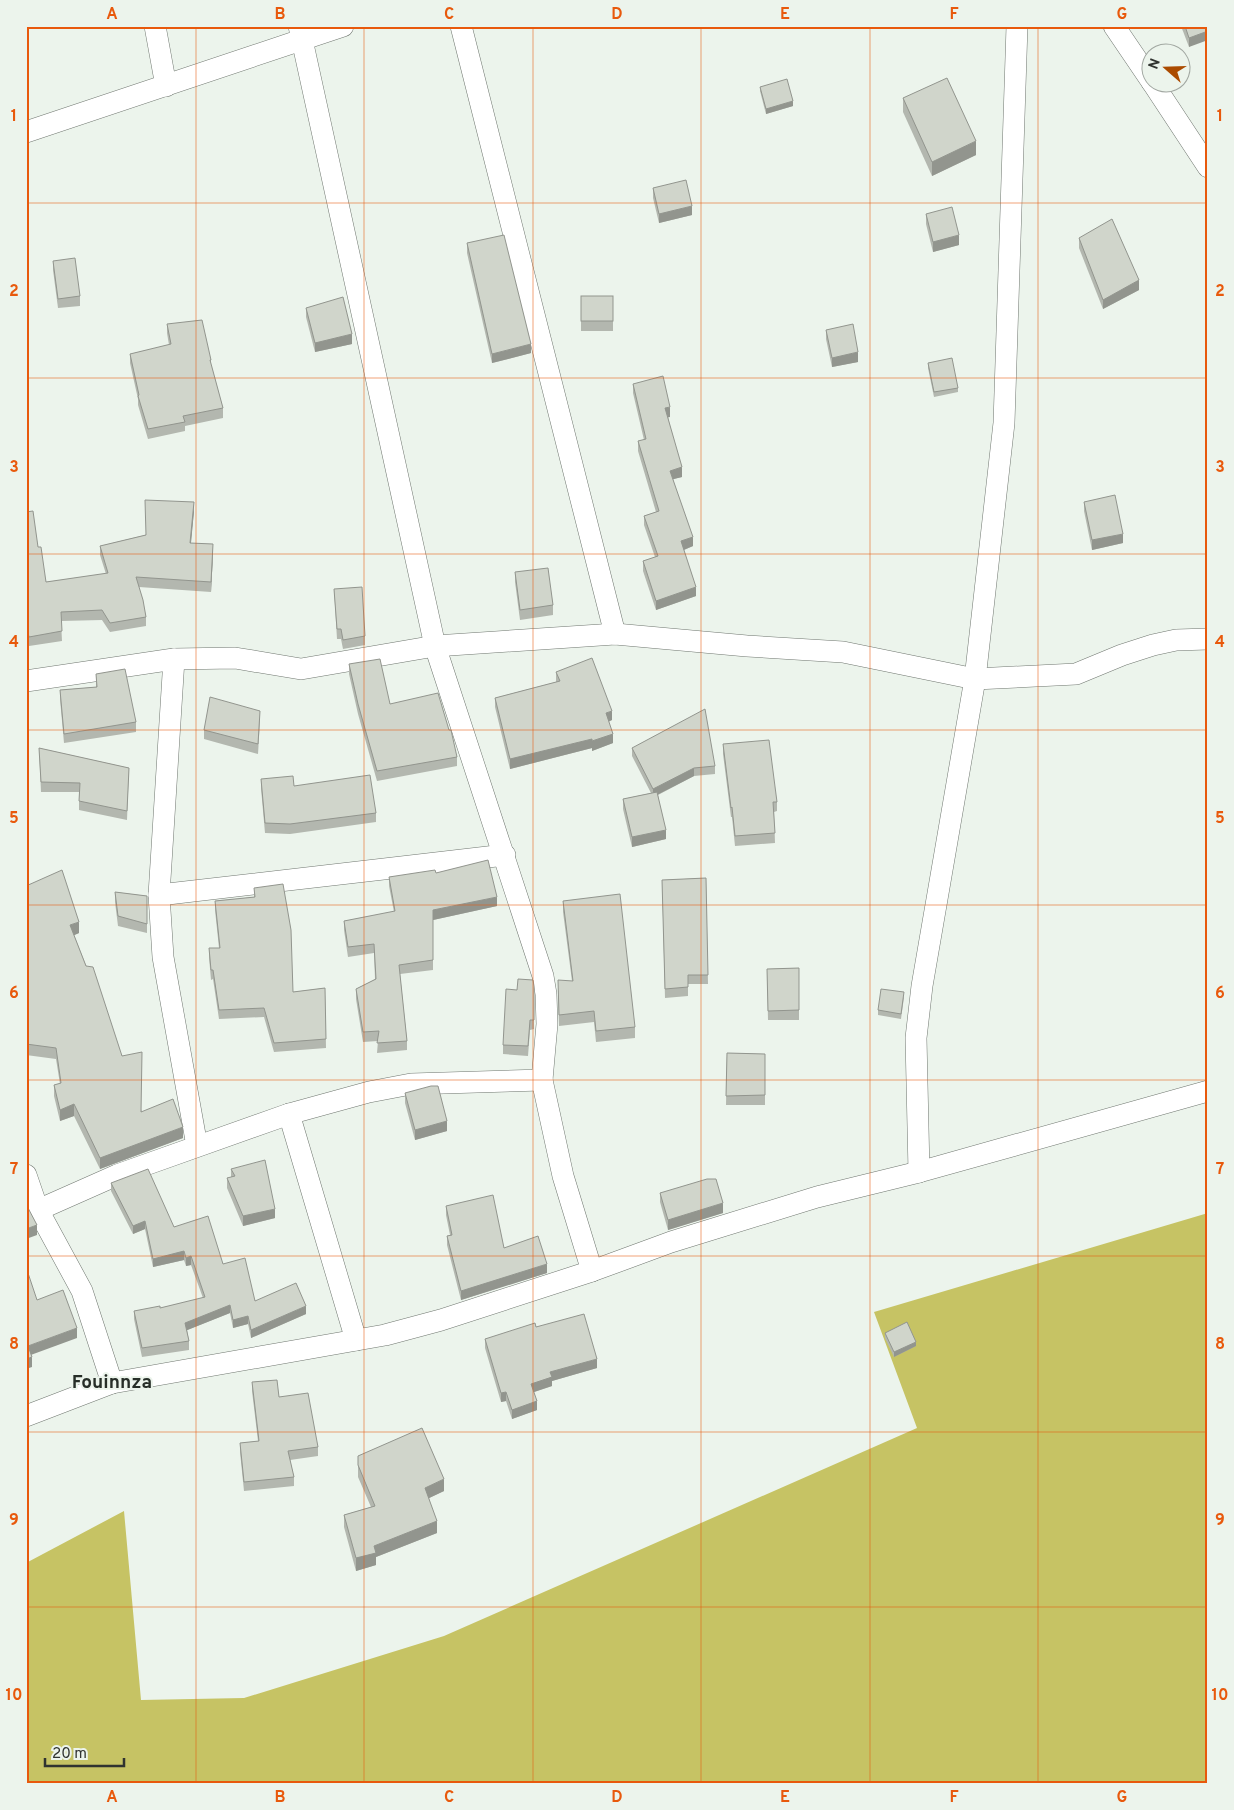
<svg xmlns="http://www.w3.org/2000/svg" width="1234" height="1810" viewBox="0 0 1234 1810" font-family="Overpass,sans-serif">
	<rect width="100%" height="100%" fill="#ecf4ec"/>
	<path fill="#c6c364" d="M1208,1213V1784H26V1563L124,1511L141,1700L244,1698L444,1636L917,1428L874,1312Z"/>
	<g fill="none" stroke-linecap="round" stroke-linejoin="round">
		<g stroke="#707770" stroke-width="22">
			<g id="minor">
				<path d="M155,26L166,86"/>
				<path d="M299,26L435,646L543,976L546,994L547,1024L542,1080L411,1084L369,1092L289,1114L356,1340"/>
				<path d="M461,26L615,634"/>
				<path d="M1114,26L1152,82"/>
				<path d="M1152,82L1208,167"/>
				<path d="M26,132L343,26"/>
				<path d="M174,659L159,895L163,957L197,1146"/>
				<path d="M26,681L174,659L235,658L301,669L435,646L615,634L747,646L843,652L975,679L1076,674L1122,655L1153,645L1176,640L1208,639"/>
				<path d="M159,895L505,855"/>
				<path d="M542,1080L563,1176L592,1271"/>
				<path d="M919,1172L916,1038L922,986L975,679L1004,423L1017,26"/>
				<path d="M26,1175L38,1210L82,1291L112,1383"/>
				<path d="M38,1210L117,1175L289,1114"/>
				<path d="M26,1416L112,1383L385,1335L441,1320L592,1271L671,1242L817,1197L919,1172L1208,1091"/>
			</g>
		</g>
		<use href="#minor" stroke="#fff" stroke-width="21"/>
	</g>
	<g fill="#b3b7af">
		<path d="M1181,26H1208L1189,47Z"/>
		<path d="M760,87L793,106L766,114L760,91Z"/>
		<path d="M903,98L976,155L932,176L903,112Z"/>
		<path d="M653,188L692,215L659,223L653,198Z"/>
		<path d="M926,214L959,245L933,252L926,224Z"/>
		<path d="M1079,238L1139,290L1103,309L1079,248Z"/>
		<path d="M467,243L531,353L492,363L467,253Z"/>
		<path d="M53,261L80,296V306L58,308L53,270Z"/>
		<rect x="581" y="296" width="32" height="35"/>
		<path d="M306,308L352,344L315,352L306,317Z"/>
		<path d="M167,324L211,360V365L223,408V418L185,426V431L148,439L138,405V399L130,363V354L169,345L167,333Z"/>
		<path d="M826,330L858,362L832,367L826,339Z"/>
		<path d="M928,363L958,388V392L934,397L928,368Z"/>
		<path d="M633,384L670,417H668L682,477L673,479L693,546L684,550L696,596L656,610L643,571V561L655,557L644,525V516L656,512L638,451V441L644,440L633,393Z"/>
		<path d="M1084,502L1123,543L1092,550L1084,511Z"/>
		<path d="M194,511L191,543L213,554L211,592L139,587L146,617V626L110,632L102,620L61,621L62,641L29,646L26,633V512L38,547L46,582L106,574L100,555V546L145,535Z"/>
		<path d="M515,572L553,605V615L520,620L515,582Z"/>
		<path d="M334,589L365,636V645L343,649L341,639H337Z"/>
		<path d="M349,664L390,704L457,757V766L377,781L358,714L349,674Z"/>
		<path d="M556,672L612,720L608,721L613,743L592,751V748L510,769L495,707V698L556,682Z"/>
		<path d="M96,674L136,722V732L64,743L60,699V690L96,687Z"/>
		<path d="M260,720L258,754L204,739V730Z"/>
		<path d="M723,744L777,802V811L774,812L775,843L735,846L732,817H731L723,754Z"/>
		<path d="M39,748L129,768L127,820L79,810V792H41Z"/>
		<path d="M632,748L715,766V774L694,776L658,795L666,839L632,847L623,809V799L651,793L632,756Z"/>
		<path d="M261,779L376,813V822L290,834L265,833L261,788Z"/>
		<path d="M436,873L497,906L433,920V970L400,974L407,1041V1050L377,1053L378,1041L363,1042L356,999V989L375,979L374,953L348,957L344,930V921L394,912L389,886V877Z"/>
		<path d="M706,878L708,984H688V996L665,998L662,880Z"/>
		<path d="M26,886L79,933L74,935L122,1056L142,1112L183,1138L100,1169L74,1116L60,1121L54,1096V1085L60,1084L56,1059L26,1055Z"/>
		<path d="M254,888L293,992L325,988L326,1048L274,1052L264,1017L219,1019L213,979L211,980L209,957V948H219L215,910V901L254,897Z"/>
		<path d="M115,892L147,896V933L118,926L115,902Z"/>
		<path d="M563,901L635,1027V1038L596,1042L594,1022L559,1026L558,991L572,981L563,912Z"/>
		<path d="M799,968V1020H768L767,969Z"/>
		<path d="M534,986V1029L530,1030L528,1056L503,1054V1045L517,990Z"/>
		<path d="M904,997L901,1019L878,1015V1010Z"/>
		<path d="M727,1053L765,1054V1105H726Z"/>
		<path d="M405,1093L447,1131L415,1140L405,1103Z"/>
		<path d="M231,1169L275,1218L243,1226L227,1188V1178L231,1177Z"/>
		<path d="M111,1183L174,1227L223,1264L255,1301L306,1314L251,1338L248,1324L233,1328L230,1313L187,1330L189,1341V1350L142,1357L134,1319V1311L160,1308L203,1298L191,1265L186,1266L184,1260L153,1267L145,1229L133,1234L111,1191Z"/>
		<path d="M660,1193L723,1213L668,1230L660,1202Z"/>
		<path d="M446,1206L504,1248L547,1273L461,1300L447,1245V1236L450,1235L446,1215Z"/>
		<path d="M536,1327L597,1368L552,1381V1386L534,1392L537,1410L512,1419L506,1401L501,1402L485,1348V1339Z"/>
		<path d="M885,1333L916,1346L894,1357L885,1338Z"/>
		<path d="M252,1382L279,1397L318,1447V1456L290,1460L294,1477V1486L244,1491L240,1452V1443L258,1441L252,1391Z"/>
		<path d="M358,1456L444,1491L429,1498L437,1533L376,1557V1565L356,1571L344,1527V1515L371,1507L358,1477Z"/>
	</g>
	<g fill="#92958e">
		<path d="M1208,31V40L1189,47V38Z"/>
		<path d="M793,101V106L766,114V109Z"/>
		<path d="M976,141V155L932,176V162Z"/>
		<path d="M692,206V215L659,223V214Z"/>
		<path d="M959,235V245L933,252V242Z"/>
		<path d="M1139,280V290L1103,309V300Z"/>
		<path d="M352,334V344L315,352V343Z"/>
		<path d="M531,344V353L492,363V354Z"/>
		<path d="M858,352V362L832,367V358Z"/>
		<path d="M670,407V417L665,418V408Z"/>
		<path d="M682,467V477L670,480V471Z"/>
		<path d="M194,502V511L190,552V543Z"/>
		<path d="M1123,534V543L1092,550V540Z"/>
		<path d="M693,537V546L681,551V541Z"/>
		<path d="M213,544V554L211,592V582Z"/>
		<path d="M696,587V596L656,610V601Z"/>
		<path d="M612,711V720L606,723V713Z"/>
		<path d="M613,734V743L592,751V741Z"/>
		<path d="M592,739V748L510,769V759Z"/>
		<path d="M694,768V776L653,797V789Z"/>
		<path d="M666,830V839L632,847V837Z"/>
		<path d="M497,897V906L433,920V910Z"/>
		<path d="M79,922V933L70,937V925Z"/>
		<path d="M74,1104V1116L60,1121V1110Z"/>
		<path d="M447,1121V1131L415,1140V1130Z"/>
		<path d="M183,1127V1138L100,1169V1158Z"/>
		<path d="M723,1203V1213L668,1230V1220Z"/>
		<path d="M275,1209V1218L243,1226V1216Z"/>
		<path d="M145,1221V1229L133,1234V1226Z"/>
		<path d="M37,1225V1235L26,1239V1229Z"/>
		<path d="M184,1251V1260L153,1267V1259Z"/>
		<path d="M191,1256V1265L186,1266V1258Z"/>
		<path d="M547,1264V1273L461,1300V1291Z"/>
		<path d="M230,1305V1313L185,1331V1323Z"/>
		<path d="M306,1306V1314L251,1338V1330Z"/>
		<path d="M248,1316V1324L233,1328V1320Z"/>
		<path d="M77,1328V1338L28,1356V1346Z"/>
		<path d="M916,1342V1346L894,1357V1352Z"/>
		<path d="M32,1357V1367L26,1369V1359Z"/>
		<path d="M597,1359V1368L552,1381V1386L531,1393V1384L550,1372Z"/>
		<path d="M506,1392V1401L501,1402V1393Z"/>
		<path d="M537,1401V1410L512,1419V1410Z"/>
		<path d="M444,1479V1491L425,1500V1488Z"/>
		<path d="M437,1521V1533L376,1557V1565L356,1571V1558L374,1546Z"/>
	</g>
	<g fill="#d0d5cb" stroke="#92958e">
		<path d="M1185,26H1208V31L1189,38Z"/>
		<path d="M947,78L976,141L932,162L903,98Z"/>
		<path d="M787,79L793,101L766,109L760,87Z"/>
		<path d="M686,180L692,206L659,214L653,188Z"/>
		<path d="M952,207L959,235L933,242L926,214Z"/>
		<path d="M1112,219L1139,280L1103,300L1079,238Z"/>
		<path d="M504,235L531,344L492,354L467,243Z"/>
		<path d="M75,258L80,296L58,299L53,261Z"/>
		<rect x="581" y="296" width="32" height="25"/>
		<path d="M343,297L352,334L315,343L306,308Z"/>
		<path d="M202,320L211,360H210L223,408L183,416L185,422L148,429L138,396L139,395L130,354L171,344L167,324Z"/>
		<path d="M853,324L858,352L832,358L826,330Z"/>
		<path d="M952,358L958,388L934,392L928,363Z"/>
		<path d="M663,376L670,407L665,408L682,467L670,471L693,537L681,541L696,587L656,601L643,561L658,556L644,516L659,511L638,441L646,439L633,384Z"/>
		<path d="M1115,495L1123,534L1092,540L1084,502Z"/>
		<path d="M145,500L194,502L190,543L213,544L211,582L136,577L143,600L146,617L110,623L102,610L61,612L62,631L29,637L26,624V512L33,511L38,547H41L46,582L108,573L100,546L146,535Z"/>
		<path d="M548,568L553,605L520,610L515,572Z"/>
		<path d="M362,587L365,636L343,640L341,629H337L334,589Z"/>
		<path d="M592,658L612,711L606,713L613,734L592,741V739L510,759L495,698L560,681L556,672Z"/>
		<path d="M380,659L390,704L438,693L449,730H451L457,757L377,771L358,704L349,664Z"/>
		<path d="M125,669L136,722L64,734L60,690L97,687L96,674Z"/>
		<path d="M210,697L260,711L258,744L204,730Z"/>
		<path d="M705,709L715,766L694,768L653,789L632,748Z"/>
		<path d="M769,740L777,802H773L775,833L735,836L732,807L731,808L723,744Z"/>
		<path d="M39,748L129,768L127,811L79,801L80,783L41,782Z"/>
		<path d="M370,775L376,813L290,824L265,823L261,779L293,776L294,786Z"/>
		<path d="M657,792L666,830L632,837L623,799Z"/>
		<path d="M488,860L497,897L433,910V960L399,965L407,1041L377,1043L379,1031L363,1032L356,989L376,979L374,944L348,947L344,921L395,911L389,877L435,870L436,873Z"/>
		<path d="M62,870L79,922L70,925L86,966L93,967L122,1056L142,1052L141,1112L173,1099L183,1127L100,1158L74,1104L60,1110L54,1085L61,1083L56,1048L26,1044V886Z"/>
		<path d="M706,878L708,975H688V987L665,989L662,880Z"/>
		<path d="M283,884L291,930L293,992L325,988L326,1039L274,1043L264,1008L219,1010L213,970H211L209,948H220L215,901L255,897L254,888Z"/>
		<path d="M115,892L147,896V924L118,916Z"/>
		<path d="M620,894L635,1027L596,1031L594,1011L559,1015L558,980L573,981L563,901Z"/>
		<path d="M799,968V1010L768,1011L767,969Z"/>
		<path d="M518,979L533,980L534,986V1020H530L528,1046L503,1045L506,989L517,990Z"/>
		<path d="M881,989L904,992L901,1014L878,1010Z"/>
		<path d="M727,1053L765,1054V1095L726,1096Z"/>
		<path d="M431,1086H438L447,1121L415,1130L405,1093Z"/>
		<path d="M265,1160L275,1209L243,1216L227,1178L235,1176L231,1169Z"/>
		<path d="M148,1169L174,1227L208,1216L223,1264L245,1258L255,1301L296,1283L306,1306L251,1330L248,1316L233,1320L230,1305L185,1323L189,1341L142,1348L134,1311L160,1306V1308L205,1297L191,1256L186,1258L184,1251L153,1259L145,1221L133,1226L111,1183Z"/>
		<path d="M707,1179H716L723,1203L668,1220L660,1193Z"/>
		<path d="M493,1195L504,1248L538,1236L547,1264L461,1291L447,1236L452,1235L446,1206Z"/>
		<path d="M26,1206H27L37,1225L26,1229Z"/>
		<path d="M26,1267L37,1300L63,1290L77,1328L28,1346L32,1357L26,1359Z"/>
		<path d="M584,1314L597,1359L550,1372L552,1377L531,1384L537,1401L512,1410L506,1392L501,1393L485,1339L535,1323L536,1327Z"/>
		<path d="M907,1322L916,1342L894,1352L885,1333Z"/>
		<path d="M277,1380L279,1397L308,1393L318,1447L288,1451L294,1477L244,1482L240,1443L259,1441L252,1382Z"/>
		<path d="M422,1428L444,1479L425,1488L437,1521L374,1546L376,1553L356,1558L344,1515L375,1506L358,1465V1456Z"/>
	</g>
	<path fill="none" stroke="#e8590c" stroke-width="1" stroke-opacity="0.55" d="M196,26V1784M364,26V1784M533,26V1784M701,26V1784M870,26V1784M1038,26V1784M26,203H1208M26,378H1208M26,554H1208M26,730H1208M26,905H1208M26,1080H1208M26,1256H1208M26,1432H1208M26,1607H1208"/>
	<g text-anchor="middle" dominant-baseline="central" stroke-width="4" stroke-linejoin="round" paint-order="stroke">
		<g font-size="19" font-weight="bold" fill="#272e28" stroke="#ecf4ec">
			<text x="112" y="1383">Fouinnza</text>
		</g>
	</g>
	<rect width="1234" height="1810" fill="none" stroke="#ecf4ec" stroke-width="55"/>
	<g transform="translate(1166 68) rotate(290)"><circle r="24" fill="#ecf4ec" stroke="#a1a7a1"/>
	<path d="M0-4L9 19L0 12L-9 19Z" fill="#ab4b00"/>
	<text y="-8" font-size="14" font-weight="bold" text-anchor="middle" fill="#303330">N</text>
	</g>
	<path d="M45 1758v8h79v-8" fill="none" stroke="#303330" stroke-width="2.5"/>
	<text x="52" y="1758" font-size="15" fill="#303330" stroke="#ecf4ec" stroke-width="4" paint-order="stroke">20 m</text>
	<rect x="28" y="28" width="1178" height="1754" fill="none" stroke="#e8590c" stroke-width="2"/>
	<g font-size="16" text-anchor="middle" font-weight="bold" fill="#e8590c">
		<text x="112" y="19">A</text>
		<text x="280" y="19">B</text>
		<text x="449" y="19">C</text>
		<text x="617" y="19">D</text>
		<text x="785" y="19">E</text>
		<text x="954" y="19">F</text>
		<text x="1122" y="19">G</text>
		<text x="14" y="121">1</text>
		<text x="1220" y="121">1</text>
		<text x="14" y="296">2</text>
		<text x="1220" y="296">2</text>
		<text x="14" y="472">3</text>
		<text x="1220" y="472">3</text>
		<text x="14" y="647">4</text>
		<text x="1220" y="647">4</text>
		<text x="14" y="823">5</text>
		<text x="1220" y="823">5</text>
		<text x="14" y="998">6</text>
		<text x="1220" y="998">6</text>
		<text x="14" y="1174">7</text>
		<text x="1220" y="1174">7</text>
		<text x="14" y="1349">8</text>
		<text x="1220" y="1349">8</text>
		<text x="14" y="1525">9</text>
		<text x="1220" y="1525">9</text>
		<text x="14" y="1700">10</text>
		<text x="1220" y="1700">10</text>
		<text x="112" y="1802">A</text>
		<text x="280" y="1802">B</text>
		<text x="449" y="1802">C</text>
		<text x="617" y="1802">D</text>
		<text x="785" y="1802">E</text>
		<text x="954" y="1802">F</text>
		<text x="1122" y="1802">G</text>
	</g>
</svg>
